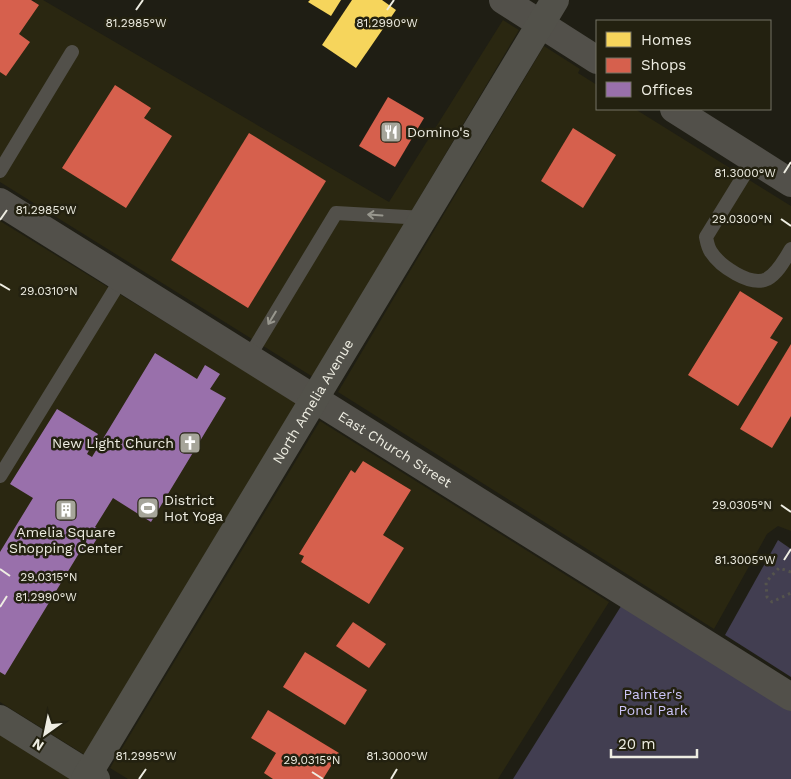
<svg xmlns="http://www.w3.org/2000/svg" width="791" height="779" viewBox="0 0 791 779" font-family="'Work Sans',sans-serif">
	<rect width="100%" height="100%" fill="#1f1e14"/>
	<g fill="#2a2711">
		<path d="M35,0H43L389,202L503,20L519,30L313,377L0,182V60Z"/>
		<path d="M544,46L580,69L578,73L597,85V109H635L791,206V531L778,526L767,534L714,629L338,392Z"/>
		<path d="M0,221L299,404L85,755L0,702Z"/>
		<path d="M320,421L609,602L498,779H128L110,768Z"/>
		<path d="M0,719L85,779H0Z"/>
	</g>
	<g fill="#423e51">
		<path d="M778,540L791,549V677L725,635Z"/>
		<path d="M628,595L791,697V779H513Z"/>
	</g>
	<g fill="#f6d55c">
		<path d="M310,0H341L331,16L308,2Z"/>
		<path d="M352,0H382L396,10L356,68L322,45Z"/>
	</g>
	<g fill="#d6604d">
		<path d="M0,0H31L39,5L19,34L30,42L6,76L0,72Z"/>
		<path d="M115,85L151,108L144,118L172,136L126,208L62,168Z"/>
		<path d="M388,97L424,118L395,167L359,146Z"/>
		<path d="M573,128L616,155L583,208L541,181Z"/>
		<path d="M249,133L326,181L248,308L171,260Z"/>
		<path d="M740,291L783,318L770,338L778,342L738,406L688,375Z"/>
		<path d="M791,344V416L772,448L740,429Z"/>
		<path d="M363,461L411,490L383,535L404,548L369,604L301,562L304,556L299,554L351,470L355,473Z"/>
		<path d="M353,622L386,644L369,668L336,646Z"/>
		<path d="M305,652L367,690L345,725L283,687Z"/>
		<path d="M268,710L339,753L323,779H273L264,773L276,753L251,738Z"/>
	</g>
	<path fill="#9970ab" d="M155,353L197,379L205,365L220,374L210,389L226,398L151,522L113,498L95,527L102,531L87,554L81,550L5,675L0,672V552L33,498L10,484L57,409L98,434L87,454L92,457Z"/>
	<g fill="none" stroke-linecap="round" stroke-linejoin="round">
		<path stroke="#55544d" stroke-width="3" stroke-dasharray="2.5 4" stroke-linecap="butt" d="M791,572L779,568L766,582L767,597L772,602L791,593"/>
		<g stroke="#52504a" stroke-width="14">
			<path d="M754,159L706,237C707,242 708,248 711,252C720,266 750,287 767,279C778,273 785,259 791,249"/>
			<path d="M0,171L72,52"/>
			<path d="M249,357L336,213L424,218"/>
			<path d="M0,476L122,278"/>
		</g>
		<g stroke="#52504a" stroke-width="28">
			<path d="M503,0L597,60"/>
			<path d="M674,109L791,183"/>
			<path id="s1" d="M0,202L791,697"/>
		</g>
		<g stroke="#52514a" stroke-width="28">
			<path d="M0,719L96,779"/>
			<path id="s2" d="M85,779L555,0"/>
		</g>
	</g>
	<defs><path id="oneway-shaft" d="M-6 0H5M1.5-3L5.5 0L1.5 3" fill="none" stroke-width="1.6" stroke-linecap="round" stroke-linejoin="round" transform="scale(1.25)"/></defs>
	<g stroke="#98978e">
		<use href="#oneway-shaft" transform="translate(375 215) rotate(-176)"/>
		<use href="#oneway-shaft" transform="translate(272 318) rotate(121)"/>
	</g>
	<path fill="none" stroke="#eeede2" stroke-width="2" d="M136,10L143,0M387,10L394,0M784,173L791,162M781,219L791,226M0,220L7,210M0,284L10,290M781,505L791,512M784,560L791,549M0,569L10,576M0,607L7,596M312,772L323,779M139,779L146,769M391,779L397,769"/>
	<defs>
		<g id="restaurant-square" transform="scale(1.125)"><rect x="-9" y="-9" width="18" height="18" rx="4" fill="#a6a59a" stroke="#232110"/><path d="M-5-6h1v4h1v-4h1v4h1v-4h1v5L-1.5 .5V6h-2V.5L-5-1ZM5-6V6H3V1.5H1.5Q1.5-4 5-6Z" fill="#fff"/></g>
		<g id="church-square" transform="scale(1.125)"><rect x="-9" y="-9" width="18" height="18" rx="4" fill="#a6a59a" stroke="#232110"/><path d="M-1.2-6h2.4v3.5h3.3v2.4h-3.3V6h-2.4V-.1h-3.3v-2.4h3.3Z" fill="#fff"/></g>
		<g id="stadium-square" transform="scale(1.125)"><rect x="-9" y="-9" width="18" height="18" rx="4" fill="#a6a59a" stroke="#232110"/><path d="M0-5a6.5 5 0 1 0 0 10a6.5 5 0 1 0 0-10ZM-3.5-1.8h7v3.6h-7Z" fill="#fff"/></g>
		<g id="building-square" transform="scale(1.125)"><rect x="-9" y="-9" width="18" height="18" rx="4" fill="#a6a59a" stroke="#232110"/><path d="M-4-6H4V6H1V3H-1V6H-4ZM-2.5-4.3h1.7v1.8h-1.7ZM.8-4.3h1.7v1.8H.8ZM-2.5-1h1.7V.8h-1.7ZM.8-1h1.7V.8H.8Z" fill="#fff"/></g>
	</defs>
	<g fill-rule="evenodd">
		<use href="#restaurant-square" x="391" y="132"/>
		<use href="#church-square" x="190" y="443"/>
		<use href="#stadium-square" x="148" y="508"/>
		<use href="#building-square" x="66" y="510"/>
	</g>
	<g text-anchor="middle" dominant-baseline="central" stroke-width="5" stroke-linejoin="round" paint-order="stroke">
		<g font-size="14" fill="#eeede2" stroke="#232110" text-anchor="start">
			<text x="407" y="132">Domino's</text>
			<text x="174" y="443" text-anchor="end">New Light Church</text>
			<text x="164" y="500">District<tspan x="164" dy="16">Hot Yoga</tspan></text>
			<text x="66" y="532" text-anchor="middle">Amelia Square<tspan x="66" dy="16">Shopping Center</tspan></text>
		</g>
		<g font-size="14" fill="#eeede2" stroke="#232110">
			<text stroke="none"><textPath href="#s2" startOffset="441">North Amelia Avenue</textPath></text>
			<text stroke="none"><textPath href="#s1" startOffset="466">East Church Street</textPath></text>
		</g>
		<g font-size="14" fill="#cdc5f9" stroke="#232110">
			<text x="653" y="694">Painter's<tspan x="653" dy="16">Pond Park</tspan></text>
		</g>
	</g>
	<g font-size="12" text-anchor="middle" fill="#eeede2" stroke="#232110" stroke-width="5" stroke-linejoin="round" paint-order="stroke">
		<text x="136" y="27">81.2985°W</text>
		<text x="387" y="27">81.2990°W</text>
		<text x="745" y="177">81.3000°W</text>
		<text x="46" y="214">81.2985°W</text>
		<text x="742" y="223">29.0300°N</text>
		<text x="49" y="295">29.0310°N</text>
		<text x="742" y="509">29.0305°N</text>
		<text x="745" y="564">81.3005°W</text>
		<text x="49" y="581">29.0315°N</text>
		<text x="46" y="601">81.2990°W</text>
		<text x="146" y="760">81.2995°W</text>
		<text x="397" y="760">81.3000°W</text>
		<text x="312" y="764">29.0315°N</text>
	</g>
	<rect x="596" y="20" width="175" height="90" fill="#232110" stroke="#747364"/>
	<rect x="606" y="32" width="25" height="15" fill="#f6d55c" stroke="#747364"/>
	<text x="641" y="45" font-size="15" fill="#eeede2">Homes</text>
	<rect x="606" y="58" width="25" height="15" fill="#d6604d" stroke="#747364"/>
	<text x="641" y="70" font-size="15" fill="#eeede2">Shops</text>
	<rect x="606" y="82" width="25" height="15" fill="#9970ab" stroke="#747364"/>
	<text x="641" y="95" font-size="15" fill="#eeede2">Offices</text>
	<g transform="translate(45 734) rotate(213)" stroke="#232110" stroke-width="4" paint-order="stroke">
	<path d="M0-4L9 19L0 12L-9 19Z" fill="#eeede2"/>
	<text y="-8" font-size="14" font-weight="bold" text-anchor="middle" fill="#eeede2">N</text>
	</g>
	<path d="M611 749v8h86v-8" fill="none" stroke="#eeede2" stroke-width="2.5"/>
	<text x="618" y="749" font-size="15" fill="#eeede2" stroke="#232110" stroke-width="4" paint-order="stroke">20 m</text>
</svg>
